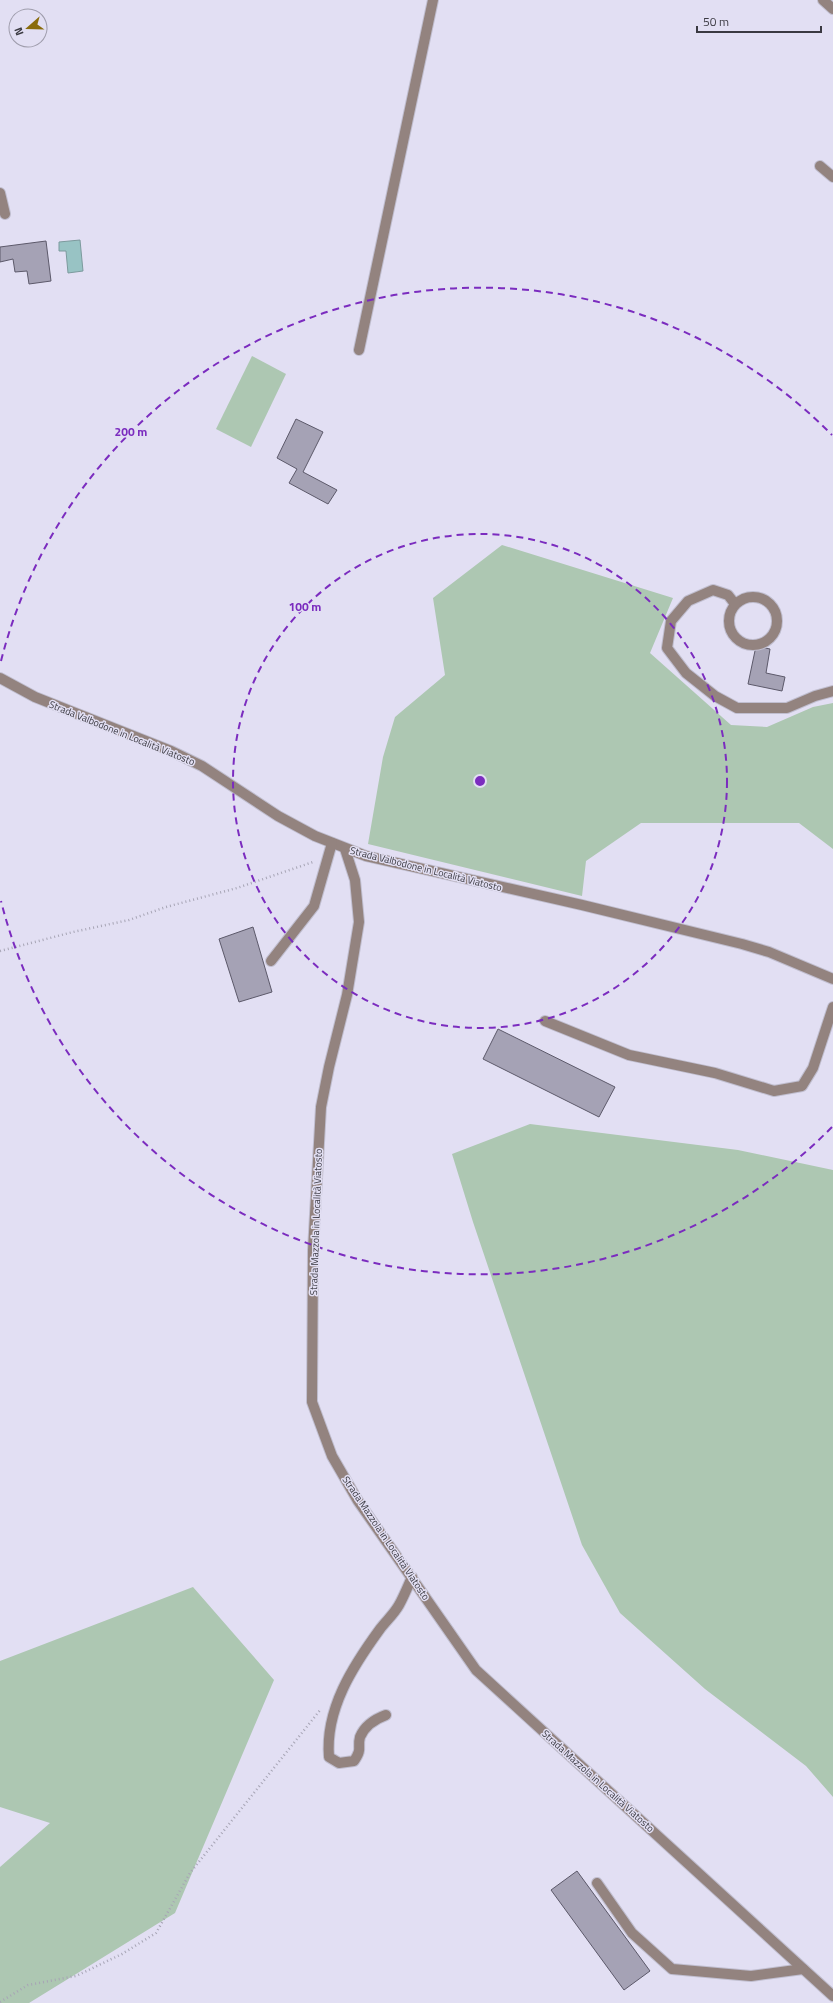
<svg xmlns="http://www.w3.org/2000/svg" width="833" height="2003" viewBox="0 0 833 2003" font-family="'Titillium Web',sans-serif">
	<rect width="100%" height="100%" fill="#e2dff3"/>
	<g fill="#adc7b2">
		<path d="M252,356L286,374L251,447L216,429Z"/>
		<path d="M502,545L673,598L650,653L731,725L767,727L813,707L833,703V849L799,823H641L586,861L582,896L368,844L383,757L395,717L445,675L433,598Z"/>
		<path d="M530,1124L738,1150L833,1170V1797L806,1766L705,1689L620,1613L582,1545L473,1222L452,1154Z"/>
		<path d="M193,1587L274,1680L175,1913L29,2003H0V1867L50,1823L0,1807V1661Z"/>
	</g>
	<path fill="#98c3c4" stroke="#7c9a9d" d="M80,240L83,271L68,273L66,251H59V242Z"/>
	<g fill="#a5a2b5" stroke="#5c596a">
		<path d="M46,241L51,281L29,284L27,271L15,272L13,259L0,262V247Z"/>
		<path d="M296,419L323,432L303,472L337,490L328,504L289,483L297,469L277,458Z"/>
		<path d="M756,646L770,649L766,673L785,677L782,691L748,684Z"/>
		<path d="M253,927L272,992L239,1002L219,939Z"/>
		<path d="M498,1029L615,1087L599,1117L483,1059Z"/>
		<path d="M577,1871L650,1971L624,1990L551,1890Z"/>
	</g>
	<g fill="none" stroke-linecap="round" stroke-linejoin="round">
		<g stroke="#c0becf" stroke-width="12">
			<g id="minor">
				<path d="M823,0L833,9"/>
				<path d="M820,166L833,177"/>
				<path d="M0,193L5,214"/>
				<path d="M359,350L433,0"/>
				<circle cx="753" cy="621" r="24"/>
				<path d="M735,604L728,595L713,590L688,601L671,621L667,648L686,673L715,696L737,708H787L815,696L833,691"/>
				<path d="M0,678L35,697L171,751L202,766L278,816L315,836L366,856L582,905L742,944L769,952L833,979"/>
				<path d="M345,849L355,880L359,922L347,995L329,1067L321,1107L313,1250L312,1402L332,1456L358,1501L476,1670L833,1996"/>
				<path d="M271,961L314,906L332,843"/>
				<path d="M545,1021L629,1055L715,1073L774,1091L802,1086L813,1068L833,1007"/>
				<path d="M386,1715C375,1719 365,1725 360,1737C357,1748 363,1748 354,1761L339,1763L329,1757C325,1709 353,1666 380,1629C386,1621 394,1614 399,1605C404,1596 408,1586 412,1577"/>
				<path d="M597,1883L632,1933L672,1969L751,1976L803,1969"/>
			</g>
		</g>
		<g stroke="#a7a5b5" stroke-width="2.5" stroke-dasharray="1 3" stroke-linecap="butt">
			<path d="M0,951L73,932L129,920L166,907L237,888L313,862"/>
			<path d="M0,2002L28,1985L76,1976L122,1954L156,1933L190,1873L321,1709"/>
		</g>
		<use href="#minor" stroke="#93837f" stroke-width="10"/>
	</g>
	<g fill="none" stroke="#7b2cbf" stroke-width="2" stroke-dasharray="7 5">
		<circle cx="480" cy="781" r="247"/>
		<path d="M832 1127A494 494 0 0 1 1 901M1 661A494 494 0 0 1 832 435"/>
	</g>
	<g text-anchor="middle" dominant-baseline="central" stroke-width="3" stroke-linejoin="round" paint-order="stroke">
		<g font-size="10" fill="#3a3941" stroke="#e2dff3">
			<text transform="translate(122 733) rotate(22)">Strada Valbodone in Località Viatosto</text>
			<text transform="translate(426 869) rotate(14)">Strada Valbodone in Località Viatosto</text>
			<text transform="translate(316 1222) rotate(-88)">Strada Mazzola in Località Viatosto</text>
			<text transform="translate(386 1538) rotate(56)">Strada Mazzola in Località Viatosto</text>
			<text transform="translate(598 1781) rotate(42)">Strada Mazzola in Località Viatosto</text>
		</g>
	</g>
	<circle cx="480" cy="781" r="6" fill="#7b2cbf" stroke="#e2dff3" stroke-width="2"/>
	<g font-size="12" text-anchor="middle" font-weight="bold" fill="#7b2cbf" stroke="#e2dff3" stroke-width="3" stroke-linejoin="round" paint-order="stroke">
		<text x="131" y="436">200 m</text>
		<text x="305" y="611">100 m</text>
	</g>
	<g transform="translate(28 28) rotate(250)"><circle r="19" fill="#e2dff3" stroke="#9f9dac"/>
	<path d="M0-3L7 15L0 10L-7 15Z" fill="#8a6c0c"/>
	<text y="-6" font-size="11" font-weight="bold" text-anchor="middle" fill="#3a3941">N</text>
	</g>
	<path d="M697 26v6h124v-6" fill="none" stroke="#3a3941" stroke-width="2"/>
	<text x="703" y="26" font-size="12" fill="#3a3941" stroke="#e2dff3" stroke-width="3" paint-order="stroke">50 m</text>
</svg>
